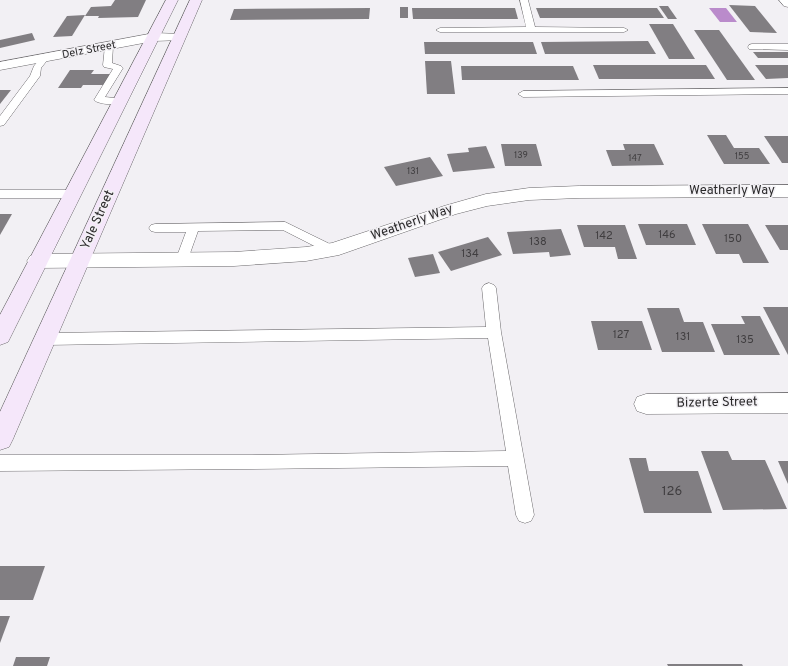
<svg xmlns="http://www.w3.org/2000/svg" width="788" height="666" viewBox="0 0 788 666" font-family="Overpass,sans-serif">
	<rect width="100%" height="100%" fill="#f2f0f4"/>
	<path fill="#ba8bcb" d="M709,8H726L737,22H720Z"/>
	<g fill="#817e82">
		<path d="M115,0H146L138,17L98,18L99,16H85L91,7L111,6Z"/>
		<path d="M729,5L755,6L777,33L750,32Z"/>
		<path d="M659,6H668L677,19H668Z"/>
		<rect x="400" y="7" width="8" height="11"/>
		<path d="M370,8L369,19L230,20L234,9Z"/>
		<path d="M412,8H515L518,19H413Z"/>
		<path d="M536,8H657L664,18H540Z"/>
		<path d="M85,15L72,36L53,37L67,16Z"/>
		<path d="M649,24H673L695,59H669Z"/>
		<path d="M694,30H719L755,80H727Z"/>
		<path d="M32,33L35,40L0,48V40Z"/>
		<path d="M648,41L656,54H545L541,42Z"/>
		<path d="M424,42H533L537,54H425Z"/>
		<path d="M753,52H788V58H758Z"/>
		<path d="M425,61H451L455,94H427Z"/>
		<path d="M593,65H706L715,79H599Z"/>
		<path d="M755,65H788V78L766,79Z"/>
		<path d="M461,66H573L579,80H462Z"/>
		<path d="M70,70H94L91,74H110L104,85H83L81,88H58Z"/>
		<path d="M0,90H11L0,104Z"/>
		<path d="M707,135H726L734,148H759L770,164H724Z"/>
		<path d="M764,136H788V163H782Z"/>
		<path d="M501,144H536L542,166H505Z"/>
		<path d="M623,144H654L664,165L612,166L606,150H625Z"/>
		<path d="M486,146L495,168L453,172L447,154L469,152L468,148Z"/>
		<path d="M430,157L443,176L396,186L384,167Z"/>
		<path d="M0,214H12L0,235Z"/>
		<path d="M638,224H687L696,245H646Z"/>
		<path d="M702,224H748L769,263H743L739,254H716Z"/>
		<path d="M577,225H625L637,259H618L615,247H584Z"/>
		<path d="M765,225H788V250H780Z"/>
		<path d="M561,229L571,255L550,257L549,252L513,254L507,232Z"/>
		<path d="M488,237L502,255L451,271L438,252Z"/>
		<path d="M433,254L440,273L415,277L408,258Z"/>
		<path d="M763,307H788V355Z"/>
		<path d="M647,308H679L684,322H703L715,352H662Z"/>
		<path d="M741,316H760L780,355H724L711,324H745Z"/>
		<path d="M591,321H642L652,350H598Z"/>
		<path d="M701,451H728L732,460H765L787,509L723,510Z"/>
		<path d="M629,458H646L649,471H698L712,513H644Z"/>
		<path d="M778,461H788V484Z"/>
		<path d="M0,566H45L33,600H0Z"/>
		<path d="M0,616H10L0,643Z"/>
		<path d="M16,657H50L47,666H13Z"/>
		<path d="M667,664H742L743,666H668Z"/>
	</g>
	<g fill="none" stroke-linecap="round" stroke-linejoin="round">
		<g stroke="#6b696c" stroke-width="1">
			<g id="service">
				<path d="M520,0H528L535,27L624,28L628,30L624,32H440L436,30L440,28L526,27Z"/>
				<path d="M109,43L113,46L112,63L121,66L123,68L105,97L124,99L126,101C121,106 99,105 94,100L113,69L104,67L103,65L105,46Z"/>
				<path d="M752,44H788V50L749,49L748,47L749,45Z"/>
				<path d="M45,55L49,58L41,68L40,76L4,125L0,126V116L30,76L34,66L42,56Z"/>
				<path d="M788,88V94L523,97L518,94L523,91Z"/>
				<path d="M0,190H73L77,191L79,194L77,197L73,198H0Z"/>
				<path d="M285,222L336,247L338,250L336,253L332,254L328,253L283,230L198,231L188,259L186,262L182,263L178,262L176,259L186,232H155L151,231L149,228L151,225L155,224Z"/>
				<path d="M489,283L494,285L496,288L501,332L534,515L531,521L525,523L519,521L516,515L508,466L252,469L0,471V455H252L506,451L488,338L45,345L40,343L38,339L40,335L45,333L486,327L482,288L484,285Z"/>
			</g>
		</g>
		<g stroke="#6b696c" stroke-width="1">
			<g id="minor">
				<path d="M779,0H788V7L784,6Z"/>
				<path d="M154,33L183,34L185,37L183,40L154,41L0,70V62Z"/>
				<path d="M788,185V197L579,198L529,200L487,206L456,214L339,255L306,261L234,266L37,268L30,266L27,261L30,256L37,254L234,252L306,247L332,243L444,206L486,194L529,188L579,186Z"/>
				<path d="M788,393V413L646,414L637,411L634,404L637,397L646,394Z"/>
			</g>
		</g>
		<g stroke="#6b696c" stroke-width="1">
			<g id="secondary">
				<path d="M166,0H178L11,336L8,342L0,345V315Z"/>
				<path d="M190,0H202L13,439L9,447L0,450V412Z"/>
			</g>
		</g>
		<use href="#service" fill="#fff" fill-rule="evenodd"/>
		<use href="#minor" fill="#fff" fill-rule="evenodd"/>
		<use href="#secondary" fill="#f5e7fa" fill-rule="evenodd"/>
	</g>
	<g text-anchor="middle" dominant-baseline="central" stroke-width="3" stroke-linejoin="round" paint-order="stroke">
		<g font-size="9" fill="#403e40">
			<text x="521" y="155">139</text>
			<text x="742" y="156">155</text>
			<text x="635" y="158">147</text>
			<text x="413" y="171">131</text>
		</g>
		<g font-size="11" fill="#2a292a" stroke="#f2f0f4">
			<text transform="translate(89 50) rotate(-11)">Delz Street</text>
		</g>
		<g font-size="11" fill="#403e40">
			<text x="667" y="235">146</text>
			<text x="604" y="236">142</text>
			<text x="733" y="239">150</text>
			<text x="538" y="242">138</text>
			<text x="470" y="254">134</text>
			<text x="621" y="335">127</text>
			<text x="683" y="337">131</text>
			<text x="745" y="340">135</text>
		</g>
		<g font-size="13" fill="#2a292a" stroke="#f2f0f4">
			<text x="732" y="191">Weatherly Way</text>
			<text transform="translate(98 220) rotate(-66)">Yale Street</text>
			<text transform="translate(412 223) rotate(-19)">Weatherly Way</text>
			<text transform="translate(717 403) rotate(-1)">Bizerte Street</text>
		</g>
		<g font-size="13" fill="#403e40">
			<text x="672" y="492">126</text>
		</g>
	</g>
</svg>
